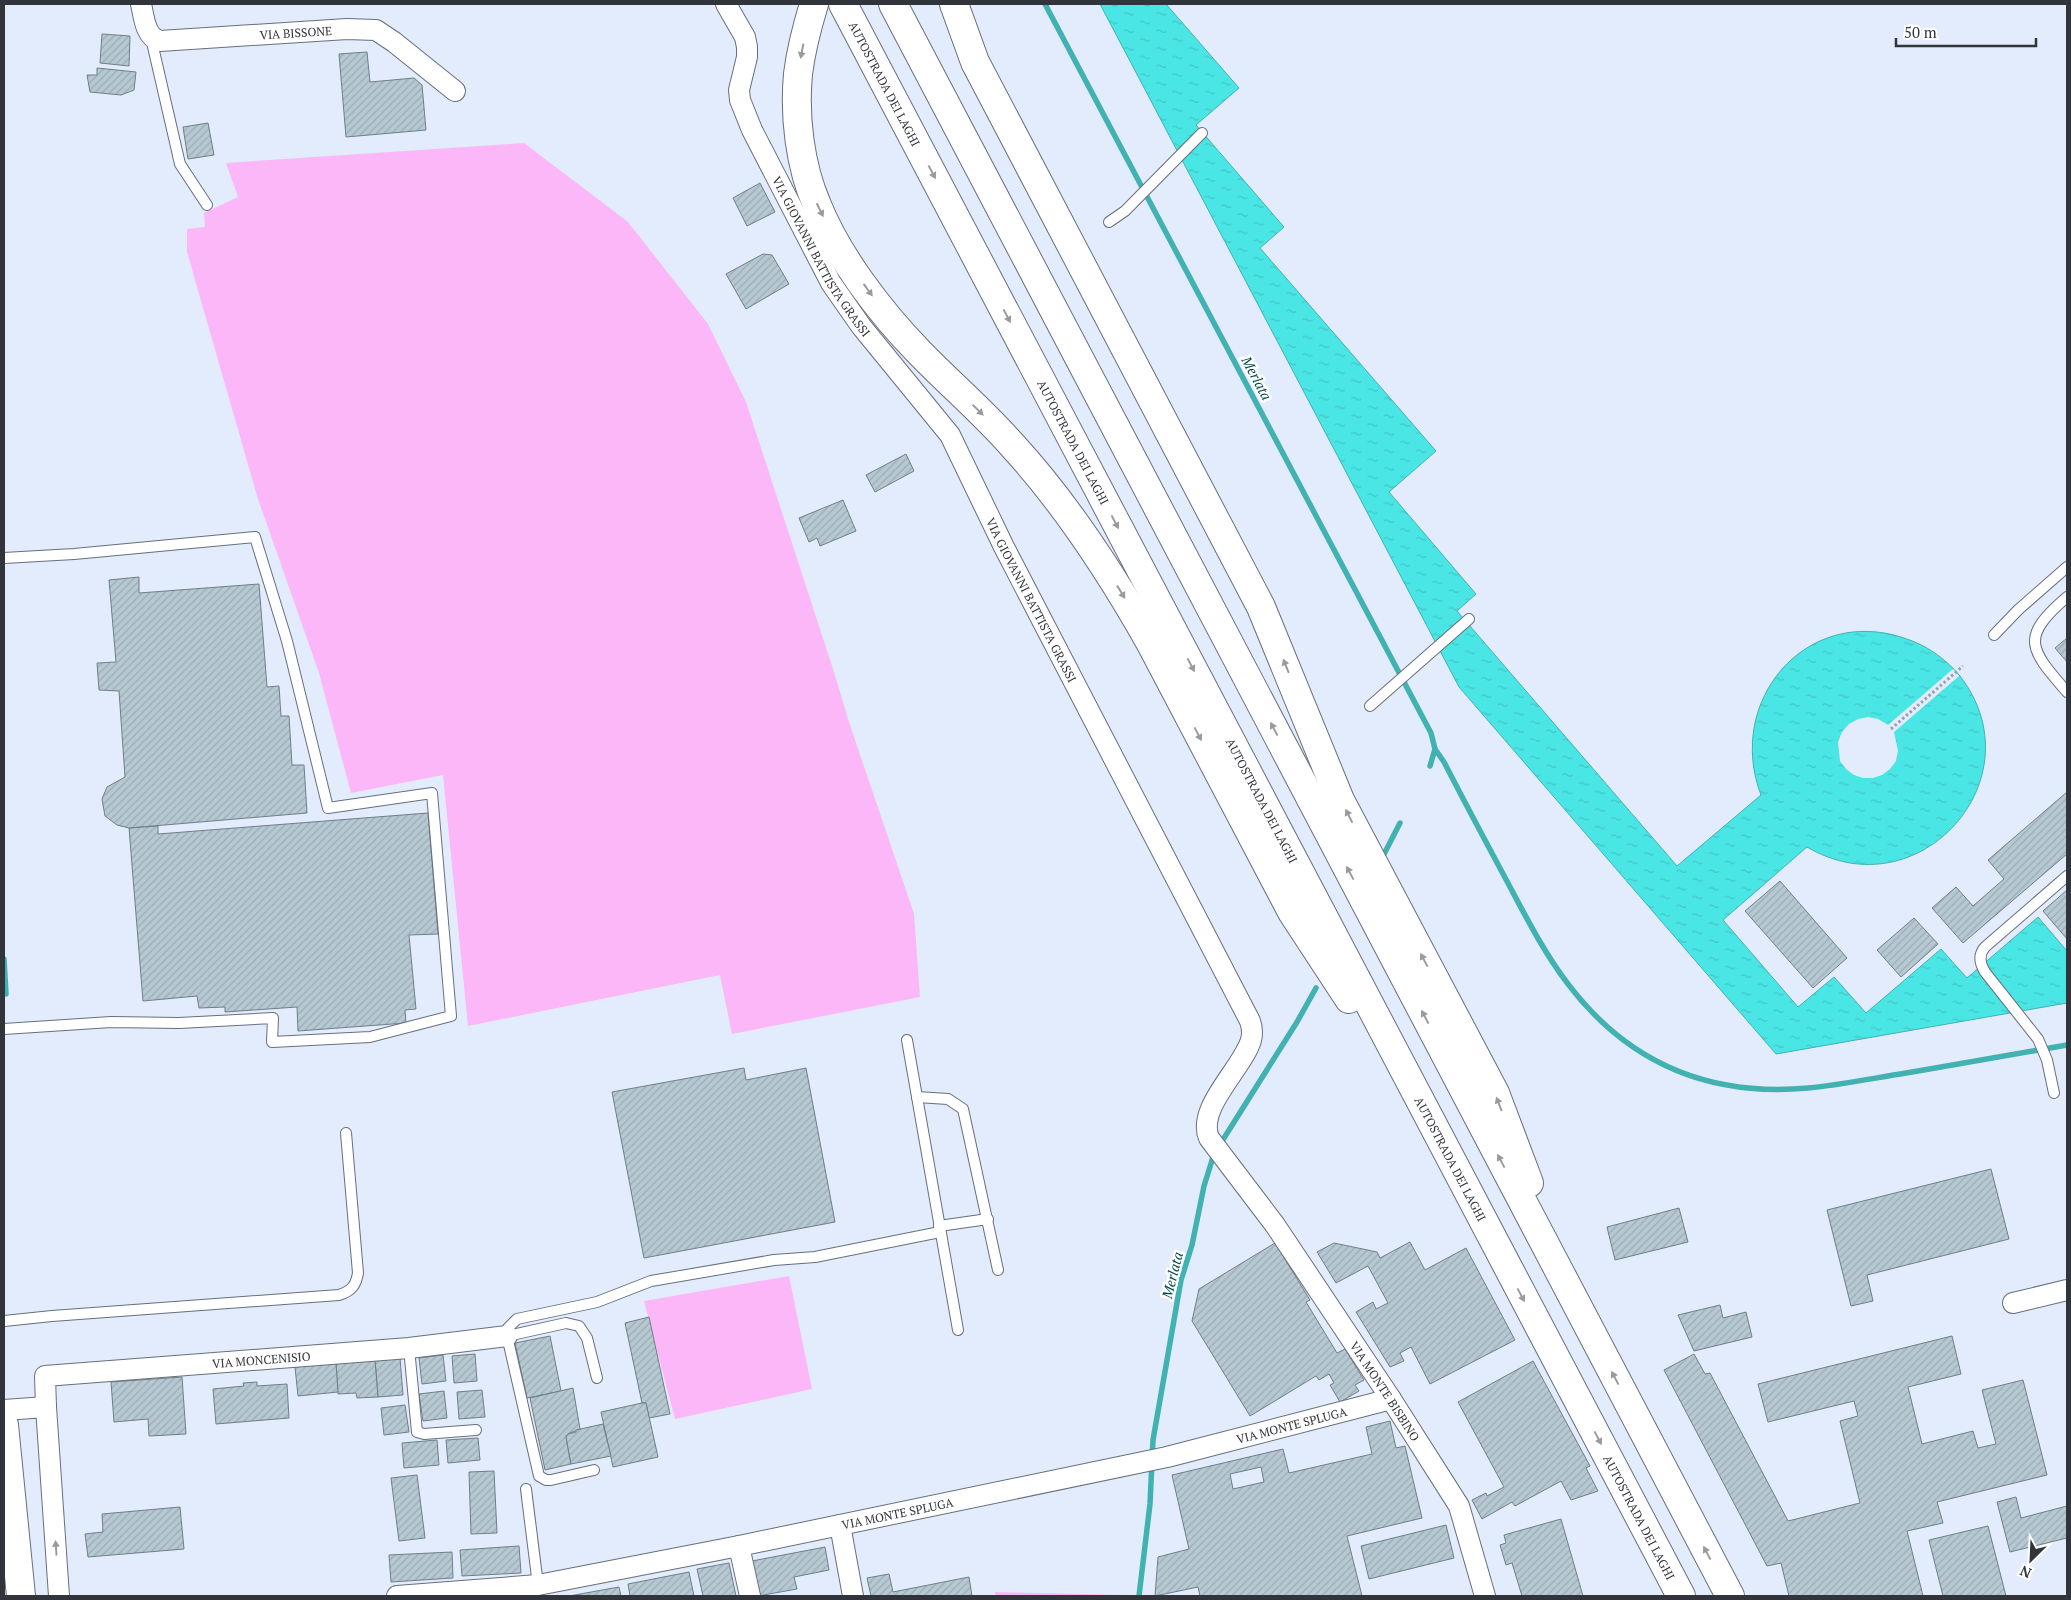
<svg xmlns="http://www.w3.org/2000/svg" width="2071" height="1600" viewBox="0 0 2071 1600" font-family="'PT Serif',serif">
	<defs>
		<pattern id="water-ripples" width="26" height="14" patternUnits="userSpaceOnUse" patternTransform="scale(1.25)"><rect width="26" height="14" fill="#4ae6e5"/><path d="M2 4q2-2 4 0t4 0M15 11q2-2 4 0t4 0" fill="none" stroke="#41c6c5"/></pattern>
		<pattern id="building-hatch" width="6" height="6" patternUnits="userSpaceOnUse" patternTransform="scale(1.25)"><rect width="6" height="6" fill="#b6c8d1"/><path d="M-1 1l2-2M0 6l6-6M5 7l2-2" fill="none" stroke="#9dacb4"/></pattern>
	</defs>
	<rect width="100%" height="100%" fill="#e3ecfc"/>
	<g fill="#fbb7f7">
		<path d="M524,143L628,222L708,324L746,402L834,672L849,722L914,914L920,997L732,1034L720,975L468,1026L443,775L351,793L319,673L257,496L187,252V229L205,227L204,213L238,197L226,163Z"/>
		<path d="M789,1276L812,1389L675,1419L644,1301Z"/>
		<path d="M995,1592L1130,1595L995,1596Z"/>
	</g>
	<path fill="url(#water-ripples)" stroke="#42b1b2" d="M1100,4H1166L1239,88L1196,125L1284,227L1260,248L1436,451L1389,492L1476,594L1457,611L1677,866L1761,795C1725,701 1806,605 1904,638C1926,645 1945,658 1960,676C2039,778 1919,913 1807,847L1723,920L1798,1007L1834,977L1866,1013L1941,949L1967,978L2038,917L2067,951V1003L1776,1054L1459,687Z"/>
	<path fill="#e3ecfc" d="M1953,669L1959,676L1894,732L1898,751L1896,761L1890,769L1882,775L1873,778H1863L1854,775L1846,769L1840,761L1838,742L1842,732L1849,724L1858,719L1868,717L1878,719L1888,725Z"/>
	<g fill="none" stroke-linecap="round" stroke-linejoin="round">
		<g stroke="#42b1b2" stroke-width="5.5">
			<path d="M1045,4L1431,733L1435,749L1430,766"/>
			<path d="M1435,749L1444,762C1465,803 1487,844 1509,885C1527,919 1545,954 1568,984C1628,1063 1709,1097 1808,1088C1841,1085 1874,1078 1906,1073C1960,1064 2014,1054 2067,1045"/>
			<path d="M1382,858L1400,823"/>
			<path d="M4,959L6,994"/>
			<path d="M1219,1146L1297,1022L1316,988"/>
			<path d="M1139,1596L1150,1504L1153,1440L1181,1280L1192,1245L1204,1186L1214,1154"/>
		</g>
	</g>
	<g fill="url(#building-hatch)" stroke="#6e7f87" fill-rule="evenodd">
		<path d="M102,34L130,36L129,66L100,63Z"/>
		<path d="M367,52L370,82L414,78L422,85L426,130L346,137L339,54Z"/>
		<path d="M97,68L136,72L134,90L121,95L90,92L87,75H97Z"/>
		<path d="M208,123L214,155L188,159L183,127Z"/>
		<path d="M760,183L775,212L747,226L733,198Z"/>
		<path d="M763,254L772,255L789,284L746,309L726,274Z"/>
		<path d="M906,454L914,471L875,492L866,475Z"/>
		<path d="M843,500L856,531L820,546L817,538L809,542L799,518Z"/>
		<path d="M139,577V593L259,584L267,687L279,686L281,716H289L292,765H304L307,813L129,828L117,825L105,816L102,799L107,787L125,777L119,691L99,690L97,663L116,662L109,580Z"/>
		<path d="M2067,638V662L2055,648Z"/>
		<path d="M2067,792V854L1963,943L1932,908L1956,887L1973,906L2004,879L1988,860Z"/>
		<path d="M428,813L438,934L409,935L416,1009L405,1010L406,1023L298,1031L297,1007L225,1012V1007L199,1008L197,996L143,1001L129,828L158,826V834Z"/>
		<path d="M1780,881L1847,958L1813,988L1745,911Z"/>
		<path d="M2067,890V939L2043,911Z"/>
		<path d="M1914,918L1938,944L1901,977L1877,950Z"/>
		<path d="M744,1068L746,1080L806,1068L835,1222L644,1258L612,1092Z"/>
		<path d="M1991,1169L2009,1239L1867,1275L1873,1301L1851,1306L1827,1210Z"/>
		<path d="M1679,1208L1688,1242L1615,1260L1607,1227Z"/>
		<path d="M1410,1242L1425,1270L1466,1248L1515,1340L1430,1384L1411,1347L1400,1353L1404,1361L1390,1367L1356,1312L1373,1302L1376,1309L1388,1303L1368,1266L1336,1283L1317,1252L1334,1243L1377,1252L1380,1258Z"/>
		<path d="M1275,1243L1310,1300L1306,1302L1337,1353L1345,1349L1364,1380L1355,1385L1359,1391L1340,1402L1330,1385L1334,1383L1329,1374L1319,1380L1316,1376L1250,1416L1192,1321L1199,1289Z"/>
		<path d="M1720,1305L1723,1318L1746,1312L1752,1337L1694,1351L1678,1315Z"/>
		<path d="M649,1317L670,1414L649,1418L646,1403H642L625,1323Z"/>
		<path d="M550,1336L561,1391L527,1398L515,1343Z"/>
		<path d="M1952,1336L1961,1374L1908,1387L1922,1444L1973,1431L1978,1448L1996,1444L1982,1390L2023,1380L2047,1475L1937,1502L1943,1523L1907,1531L1923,1596H1789L1781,1563L1767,1566L1664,1370L1694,1354L1705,1374L1710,1373L1788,1521L1860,1503L1840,1421L1858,1416L1854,1401L1768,1422L1758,1384Z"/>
		<path d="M475,1354L477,1381L454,1383L452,1356Z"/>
		<path d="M443,1355L446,1381L422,1384L419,1358Z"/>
		<path d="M400,1358L403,1395L378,1397L375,1360Z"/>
		<path d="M375,1360L378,1397L357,1398L356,1393L338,1394L336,1363Z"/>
		<path d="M1533,1361L1590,1466L1586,1468L1598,1491L1571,1500L1561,1481L1515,1506L1512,1502L1482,1519L1472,1500L1486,1493L1487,1496L1504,1487L1458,1402Z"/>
		<path d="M336,1363L338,1392L298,1396L295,1367Z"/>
		<path d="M182,1377L186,1434L149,1436L148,1419L114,1422L111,1382Z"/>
		<path d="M257,1382V1386L287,1384L289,1418L216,1424L213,1389L244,1386L243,1383Z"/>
		<path d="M573,1388L580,1429L568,1434L566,1437L571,1464L545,1470L530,1398Z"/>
		<path d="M482,1390L485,1417L459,1419L457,1392Z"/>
		<path d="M444,1391L447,1418L423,1421L419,1394Z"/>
		<path d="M642,1403H646L658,1457L613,1467L601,1412Z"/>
		<path d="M405,1405L409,1432L384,1435L381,1408Z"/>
		<path d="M1390,1421L1396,1448L1405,1446L1422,1518L1347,1536L1362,1596H1200L1198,1587L1155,1596L1158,1557L1189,1549L1172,1475L1283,1449L1289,1473L1372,1454L1366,1427ZM1261,1467L1264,1482L1233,1489L1230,1474Z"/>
		<path d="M603,1424L611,1456L571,1464L566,1437L568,1434L576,1432V1430Z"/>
		<path d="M478,1438L480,1460L448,1463L446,1440Z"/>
		<path d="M437,1440L439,1465L404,1468L402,1443Z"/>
		<path d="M494,1471L497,1533L471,1534L469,1472Z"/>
		<path d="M417,1475L425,1538L399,1541L391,1478Z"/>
		<path d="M2016,1497L2021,1518L2067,1506V1538L2010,1552L1997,1502Z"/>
		<path d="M180,1507L184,1549L88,1557L85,1534L103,1532L102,1514Z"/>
		<path d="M1561,1519L1583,1596H1522L1512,1563L1506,1565L1500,1545L1506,1543L1504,1535Z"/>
		<path d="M1446,1525L1454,1558L1369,1579L1361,1546Z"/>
		<path d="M1988,1526L2006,1596H1943L1929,1540Z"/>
		<path d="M519,1546L521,1573L462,1576L460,1550Z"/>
		<path d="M825,1547L829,1570L794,1577L797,1589L758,1596L752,1561Z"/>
		<path d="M452,1552L453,1578L391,1582L389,1555Z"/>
		<path d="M729,1563L736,1596H703L697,1569Z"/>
		<path d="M689,1572L694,1596H630L628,1584Z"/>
		<path d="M889,1574L893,1592L969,1577L972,1596H871L867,1578Z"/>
		<path d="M619,1587L621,1596H569Z"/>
	</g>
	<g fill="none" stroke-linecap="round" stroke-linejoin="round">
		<g stroke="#676f7c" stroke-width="12">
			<g id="service">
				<path d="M151,38L180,164L207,205"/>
				<path d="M1109,222L1125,211L1202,133"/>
				<path d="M4,558L74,554L255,537L287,641L328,808L432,793L451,1016L370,1037L272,1042L273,1018L179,1023L111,1022L4,1029"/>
				<path d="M2067,597C2019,638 2030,649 2067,692"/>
				<path d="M1994,635L2018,610L2067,567"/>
				<path d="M1370,706L1469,619"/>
				<path d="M907,1040L958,1330"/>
				<path d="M2054,1093L2047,1060L2038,1039L1985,972C1980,964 1978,955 1985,947L2067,876"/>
				<path d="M917,1097L948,1099L963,1109L998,1270"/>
				<path d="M939,1226L988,1219"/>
				<path d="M4,1321L52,1316L339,1295C352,1291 356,1285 358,1273L346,1133"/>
				<path d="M507,1336L566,1323L579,1326L587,1338L597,1378"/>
				<path d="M409,1348L417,1432L424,1434L476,1430"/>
				<path d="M594,1470L551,1480H546L539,1476L507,1336L508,1328L517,1319L597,1302L651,1281L774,1260L815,1257L940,1232"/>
				<path d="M526,1489L538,1585"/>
			</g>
		</g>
		<g stroke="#676f7c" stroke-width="22">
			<g id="minor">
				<path id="s1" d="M141,4C144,17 145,37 160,41L347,29L376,30L394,42L455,91"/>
				<path id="s2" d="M726,4L745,37L747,47V57L739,90L740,100L752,130L831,283L861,326L950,435L1004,547L1250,1021C1252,1027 1253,1033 1251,1040C1243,1068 1196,1108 1209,1138L1275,1225L1391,1399L1459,1506L1485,1596"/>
				<path d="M2013,1303L2067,1290"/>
				<path id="s3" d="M46,1407L45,1376L409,1348L507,1336"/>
				<path d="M4,1410L46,1407L59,1596"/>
				<path d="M840,1525L853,1596"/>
				<path d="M739,1546L750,1596"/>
				<path id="s4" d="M397,1596L538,1585L739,1546L1167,1457L1391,1399"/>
			</g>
		</g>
		<g stroke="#676f7c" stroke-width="30">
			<path id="secondary" d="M4,1425L21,1596"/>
		</g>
		<g stroke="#676f7c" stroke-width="30">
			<g id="motorway">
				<path d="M814,4C807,27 801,50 798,74C794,117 800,166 817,205C838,257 880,312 919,352C950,384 984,413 1013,446C1067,505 1111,573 1150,642L1292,912L1349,999"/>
				<path id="s5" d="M843,4L1681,1596"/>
				<path d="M893,4L1730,1596"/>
				<path d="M954,4L975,62L1261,607L1340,800L1495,1093L1529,1183"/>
			</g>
		</g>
		<path stroke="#999fab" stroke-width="3" stroke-dasharray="2.5 2.5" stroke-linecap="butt" d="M1891,729L1963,666"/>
		<use href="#service" stroke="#fff" stroke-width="10"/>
		<use href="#minor" stroke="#fff" stroke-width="20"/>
		<use href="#secondary" stroke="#fff" stroke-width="28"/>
		<use href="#motorway" stroke="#fff" stroke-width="28"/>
	</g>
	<defs><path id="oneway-solid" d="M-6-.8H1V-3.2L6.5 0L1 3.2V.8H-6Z" transform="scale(1.25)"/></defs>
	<g fill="#989a9c">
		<use href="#oneway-solid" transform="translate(802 51) rotate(101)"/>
		<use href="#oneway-solid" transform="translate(932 172) rotate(62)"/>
		<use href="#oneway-solid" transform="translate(820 210) rotate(64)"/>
		<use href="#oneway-solid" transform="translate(868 290) rotate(54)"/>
		<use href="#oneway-solid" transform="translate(1007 316) rotate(62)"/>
		<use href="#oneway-solid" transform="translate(978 410) rotate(44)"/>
		<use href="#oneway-solid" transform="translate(1115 522) rotate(62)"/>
		<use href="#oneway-solid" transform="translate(1121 592) rotate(58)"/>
		<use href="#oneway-solid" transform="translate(1191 665) rotate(62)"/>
		<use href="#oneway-solid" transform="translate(1286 666) rotate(-112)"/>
		<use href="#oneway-solid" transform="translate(1274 729) rotate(-118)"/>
		<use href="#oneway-solid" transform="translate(1198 734) rotate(62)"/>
		<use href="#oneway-solid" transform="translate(1349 816) rotate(-117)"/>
		<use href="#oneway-solid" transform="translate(1350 873) rotate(-118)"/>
		<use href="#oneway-solid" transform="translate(1424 960) rotate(-118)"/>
		<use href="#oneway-solid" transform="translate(1425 1017) rotate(-118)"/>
		<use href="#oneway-solid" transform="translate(1499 1104) rotate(-111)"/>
		<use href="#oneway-solid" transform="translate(1501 1161) rotate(-118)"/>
		<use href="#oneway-solid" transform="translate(1521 1295) rotate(62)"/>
		<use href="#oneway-solid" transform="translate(1615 1378) rotate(-118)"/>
		<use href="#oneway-solid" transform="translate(1598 1438) rotate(62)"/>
		<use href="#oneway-solid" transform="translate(56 1548) rotate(-94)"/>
		<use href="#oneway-solid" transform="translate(1707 1553) rotate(-118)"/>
	</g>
	<g text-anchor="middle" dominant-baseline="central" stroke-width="5" stroke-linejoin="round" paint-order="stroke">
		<g font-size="12" fill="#31343a" stroke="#fff">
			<text stroke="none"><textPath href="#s1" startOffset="180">VIA BISSONE</textPath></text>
			<text stroke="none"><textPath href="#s5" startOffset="90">AUTOSTRADA DEI LAGHI</textPath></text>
			<text stroke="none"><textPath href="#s2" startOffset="279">VIA GIOVANNI BATTISTA GRASSI</textPath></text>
			<text stroke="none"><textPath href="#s5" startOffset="495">AUTOSTRADA DEI LAGHI</textPath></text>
			<text stroke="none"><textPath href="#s2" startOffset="684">VIA GIOVANNI BATTISTA GRASSI</textPath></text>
			<text stroke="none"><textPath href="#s5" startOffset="900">AUTOSTRADA DEI LAGHI</textPath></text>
			<text stroke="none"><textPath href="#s5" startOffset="1305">AUTOSTRADA DEI LAGHI</textPath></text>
			<text stroke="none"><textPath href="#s3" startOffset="248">VIA MONCENISIO</textPath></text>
			<text stroke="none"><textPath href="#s2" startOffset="1596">VIA MONTE BISBINO</textPath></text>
			<text stroke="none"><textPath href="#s4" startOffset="912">VIA MONTE SPLUGA</textPath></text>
			<text stroke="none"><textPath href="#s4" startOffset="508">VIA MONTE SPLUGA</textPath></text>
			<text stroke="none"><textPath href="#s5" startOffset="1710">AUTOSTRADA DEI LAGHI</textPath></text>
		</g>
		<g font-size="14" font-style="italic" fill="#014a4a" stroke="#fff">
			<text transform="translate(1257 378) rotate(62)">Merlata</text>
			<text transform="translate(1172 1275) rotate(-76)">Merlata</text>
		</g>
	</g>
	<rect width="2071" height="1600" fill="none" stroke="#31343a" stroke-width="10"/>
	<g transform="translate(2031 1560) rotate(204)" stroke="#ffffff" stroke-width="4" paint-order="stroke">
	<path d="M0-4L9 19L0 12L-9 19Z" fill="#31343a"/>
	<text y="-8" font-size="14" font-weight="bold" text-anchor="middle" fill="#31343a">N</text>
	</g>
	<path d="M1896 38v8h140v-8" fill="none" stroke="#31343a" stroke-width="2.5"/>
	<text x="1904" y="38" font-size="15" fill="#31343a" stroke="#ffffff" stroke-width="4" paint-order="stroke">50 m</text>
</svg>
